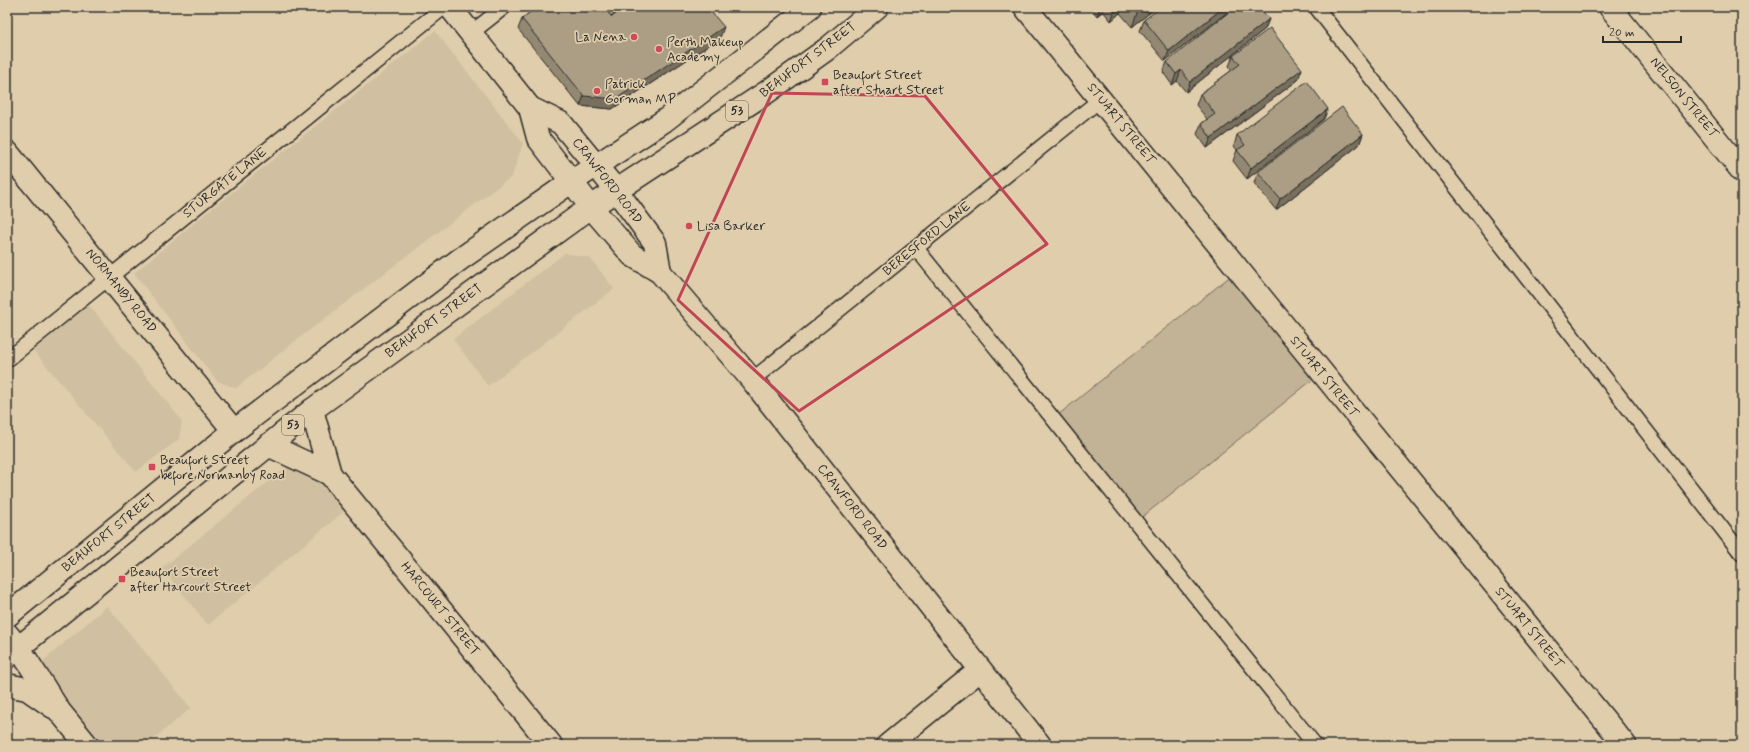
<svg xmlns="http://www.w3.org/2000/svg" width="1749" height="752" viewBox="0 0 1749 752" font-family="Mynerve,sans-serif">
	<rect width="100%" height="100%" fill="#e0cdab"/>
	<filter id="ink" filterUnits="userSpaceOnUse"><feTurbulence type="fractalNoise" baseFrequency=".025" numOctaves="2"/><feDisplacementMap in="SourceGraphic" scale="8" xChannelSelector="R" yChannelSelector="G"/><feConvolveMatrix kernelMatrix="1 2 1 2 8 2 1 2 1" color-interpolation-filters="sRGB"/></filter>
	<g filter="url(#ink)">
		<g fill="#d0bfa0">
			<path d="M435,31L523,143L512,176L298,339L236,388L217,381L134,273L200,218Z"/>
			<path d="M565,253L590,258L614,289L488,386L453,339Z"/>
			<path d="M89,305L182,421L179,439L136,472L33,350Z"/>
			<path d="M320,440L354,503L208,625L162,568Z"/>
			<path d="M107,606L191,708L146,745H79L14,686Z"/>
		</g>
		<path fill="#c2b296" stroke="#766e60" d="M1238,270L1321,373L1136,522L1053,419Z"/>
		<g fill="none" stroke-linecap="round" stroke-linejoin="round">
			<g stroke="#2b2b2b" stroke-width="17">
				<g id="lane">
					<path d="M1316,7L1742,554"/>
					<path d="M471,33L504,7"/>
					<path d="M916,248L1315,745"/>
					<path d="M7,360L444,7"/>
					<path d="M752,380L1101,99"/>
				</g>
			</g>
			<g stroke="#2b2b2b" stroke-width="25">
				<g id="street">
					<path d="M450,7L530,108L538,138L591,207L632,255L660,272L752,380L1040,745"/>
					<path d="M1025,7L1625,745"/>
					<path d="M1610,7L1742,171"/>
					<path d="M530,108L561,123L616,190L655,243L660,272"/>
					<path d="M7,152L234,431"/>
					<path d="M312,410L330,474L551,745"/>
					<path d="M268,445L330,474"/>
					<path d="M7,634L19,648L60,712L87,745"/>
					<path d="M7,685L27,689L53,707"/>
					<path d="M888,745L980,670"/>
				</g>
			</g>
			<g stroke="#2b2b2b" stroke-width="25">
				<g id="primary">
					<path d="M7,616L234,431L459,260L571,182L664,121L810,7"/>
					<path d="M7,657L312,410L591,207L767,92L827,49L877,7"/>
				</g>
			</g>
			<use href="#lane" stroke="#e0cdab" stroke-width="14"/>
			<use href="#street" stroke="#e0cdab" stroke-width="22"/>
			<use href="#primary" stroke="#e0cdab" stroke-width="22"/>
		</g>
		<g fill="#938872" stroke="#2b2b2b">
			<path d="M536,7H720L712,13L720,38L612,109L580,106L518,29L522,19Z"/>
			<path d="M1090,7H1157L1132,27L1120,13L1111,21L1103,11L1097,16Z"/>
			<path d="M1165,7H1234L1165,61L1140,31L1144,20Z"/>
			<path d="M1269,19L1265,29L1186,92L1177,81L1172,85L1163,72L1167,62Z"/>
			<path d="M1233,56L1298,80L1207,148L1197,134L1201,124L1207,119L1196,105L1200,94L1232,70L1229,66Z"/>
			<path d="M1324,119L1247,179L1233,161L1237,150L1234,146L1237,135Z"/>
			<path d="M1363,134L1359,145L1276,210L1254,183L1258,172Z"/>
		</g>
		<g fill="#786f5d" stroke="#2b2b2b">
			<path d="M622,7H626L606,24L608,18Z"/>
			<path d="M712,7H720L708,16Z"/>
			<path d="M1100,7H1105L1103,11L1097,16Z"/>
			<path d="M1116,7H1123L1120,13L1111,21Z"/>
			<path d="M1140,7H1157L1132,27L1139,8Z"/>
			<path d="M1224,7H1234L1165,61L1169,51Z"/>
			<path d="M1269,19L1265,29L1186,92L1190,82Z"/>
			<path d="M724,27L720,38L612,109L580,106L584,96Z"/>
			<path d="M1302,69L1298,80L1207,148L1211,138Z"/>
			<path d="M1181,70L1177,81L1172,85L1176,74Z"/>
			<path d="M1328,109L1324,119L1247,179L1251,168Z"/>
			<path d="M1363,134L1359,145L1276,210L1280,199Z"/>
		</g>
		<g fill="#ab9e85" stroke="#2b2b2b">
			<path d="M536,7H604L612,17L624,7H707L724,27L616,99L584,96L522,19Z"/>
			<path d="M604,7H622L611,16Z"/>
			<path d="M1161,7L1163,9L1165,7H1224L1169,51L1144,20Z"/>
			<path d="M1235,7H1259L1269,19L1190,82L1181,70L1176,74L1167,62Z"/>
			<path d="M1270,28L1302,69L1211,138L1201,124L1215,114L1200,94L1240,64L1233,56Z"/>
			<path d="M1307,81L1328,109L1251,168L1237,150L1245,145L1237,135Z"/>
			<path d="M1342,107L1363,134L1280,199L1258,172Z"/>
		</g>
	</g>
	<path fill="none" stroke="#c04656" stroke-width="3" stroke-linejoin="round" d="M772,93L925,96L1047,244L799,411L678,300Z"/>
	<g fill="#d1495b" stroke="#e0cdab" stroke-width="1.5">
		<circle cx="634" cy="37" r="4"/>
		<circle cx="659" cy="49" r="4"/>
		<rect x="821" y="78" width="8" height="8" rx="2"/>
		<circle cx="597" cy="91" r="4"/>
		<circle cx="689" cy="226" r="4"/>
		<rect x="148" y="463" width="8" height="8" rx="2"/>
		<rect x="118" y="575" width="8" height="8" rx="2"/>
	</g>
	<g text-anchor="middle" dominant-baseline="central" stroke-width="3.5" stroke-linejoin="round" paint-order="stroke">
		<g fill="#e0cdab" stroke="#615c51" stroke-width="1">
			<rect x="726" y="101" width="22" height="20" rx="3"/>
			<rect x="282" y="415" width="22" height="20" rx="3"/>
		</g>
		<g font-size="12" font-weight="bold" fill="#2b2b2b">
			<text x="737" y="111">53</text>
			<text x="293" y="425">53</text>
		</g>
		<g font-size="13" fill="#2b2b2b" stroke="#e0cdab" text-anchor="start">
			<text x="626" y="37" text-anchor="end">La Nena</text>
			<text x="667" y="42">Perth Makeup<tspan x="667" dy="15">Academy</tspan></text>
			<text x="833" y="75">Beaufort Street<tspan x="833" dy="15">after Stuart Street</tspan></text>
			<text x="605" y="84">Patrick<tspan x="605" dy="15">Gorman MP</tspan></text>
			<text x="697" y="226">Lisa Barker</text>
			<text x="160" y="460">Beaufort Street<tspan x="160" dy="15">before Normanby Road</tspan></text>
			<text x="130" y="572">Beaufort Street<tspan x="130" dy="15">after Harcourt Street</tspan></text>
		</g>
		<g font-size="13" fill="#2b2b2b" stroke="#e0cdab">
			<text transform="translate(808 60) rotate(-37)">BEAUFORT STREET</text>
			<text transform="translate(1684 98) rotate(51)">NELSON STREET</text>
			<text transform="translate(1121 124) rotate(51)">STUART STREET</text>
			<text transform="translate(607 181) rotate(52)">CRAWFORD ROAD</text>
			<text transform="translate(225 183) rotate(-39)">STURGATE LANE</text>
			<text transform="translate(927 239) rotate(-39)">BERESFORD LANE</text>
			<text transform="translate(121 291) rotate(51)">NORMANBY ROAD</text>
			<text transform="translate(434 321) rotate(-36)">BEAUFORT STREET</text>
			<text transform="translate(1324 377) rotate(51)">STUART STREET</text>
			<text transform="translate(852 507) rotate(52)">CRAWFORD ROAD</text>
			<text transform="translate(109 533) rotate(-39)">BEAUFORT STREET</text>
			<text transform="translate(440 609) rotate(51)">HARCOURT STREET</text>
			<text transform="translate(1529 628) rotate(51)">STUART STREET</text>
		</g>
	</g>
	<rect width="1749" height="752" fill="none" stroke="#e0cdab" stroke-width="24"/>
	<rect x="12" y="12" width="1725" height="728" fill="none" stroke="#2b2b2b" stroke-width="1.5" filter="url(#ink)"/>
	<path d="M1603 36v6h78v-6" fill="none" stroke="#2b2b2b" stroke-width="2"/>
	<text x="1609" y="36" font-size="12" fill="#2b2b2b" stroke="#e0cdab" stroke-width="3" paint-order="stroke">20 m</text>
</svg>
